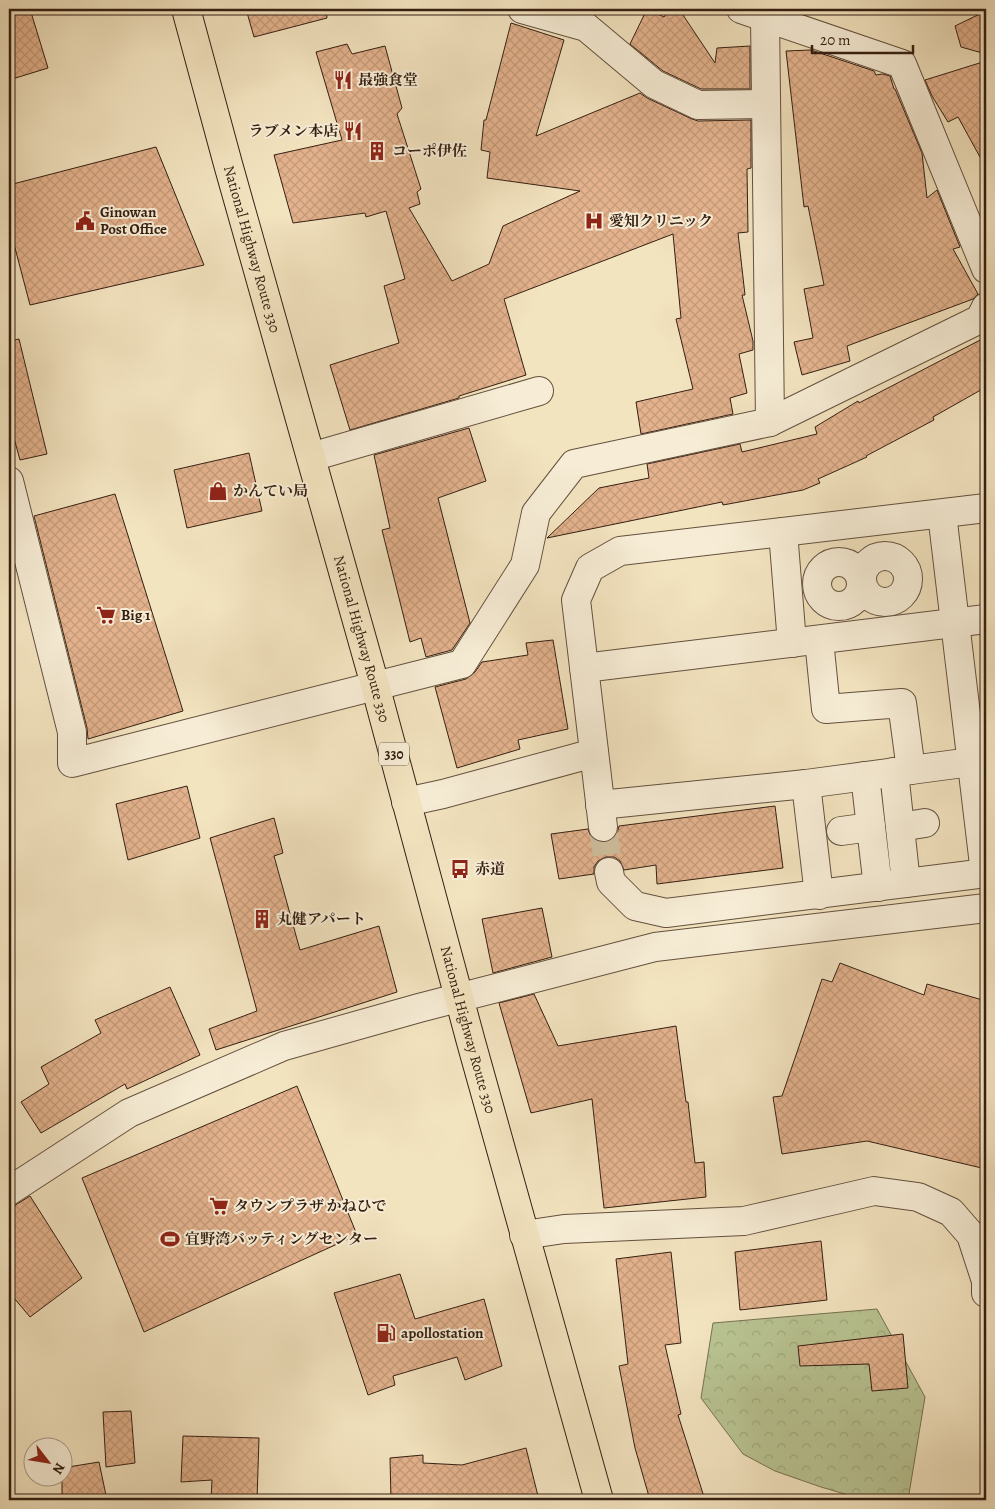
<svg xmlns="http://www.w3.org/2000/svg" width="995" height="1509" viewBox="0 0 995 1509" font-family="Alegreya,'Noto Serif JP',serif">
	<defs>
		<pattern id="park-crowns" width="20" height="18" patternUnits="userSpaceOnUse" patternTransform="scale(1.25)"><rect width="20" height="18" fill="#b9c493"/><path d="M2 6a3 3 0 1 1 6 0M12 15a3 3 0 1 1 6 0" fill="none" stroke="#a0a87e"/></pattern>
		<pattern id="building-cross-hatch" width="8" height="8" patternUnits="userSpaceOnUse" patternTransform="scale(1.25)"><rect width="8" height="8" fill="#e4b38e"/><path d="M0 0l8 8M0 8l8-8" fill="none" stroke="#c49a79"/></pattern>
	</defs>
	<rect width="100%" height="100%" fill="#f3e4c0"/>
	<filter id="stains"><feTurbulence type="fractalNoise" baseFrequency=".004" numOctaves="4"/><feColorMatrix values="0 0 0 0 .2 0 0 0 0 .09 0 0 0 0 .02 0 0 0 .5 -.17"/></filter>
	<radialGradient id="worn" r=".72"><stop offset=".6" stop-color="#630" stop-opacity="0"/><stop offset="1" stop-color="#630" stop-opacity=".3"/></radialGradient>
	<path fill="url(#park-crowns)" stroke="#777252" d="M877,1309L925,1397L908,1500H865L821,1487L775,1471L743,1454L701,1398L713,1323Z"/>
	<g fill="url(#building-cross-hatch)" stroke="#351f12">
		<path d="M9,9H30L48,68L9,80Z"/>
		<path d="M246,9H326L327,18L254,37Z"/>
		<path d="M647,9L664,17L670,9H679L715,63L717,48L750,46V89H701L663,71L630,44Z"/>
		<path d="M986,11V54L961,47L955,26Z"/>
		<path d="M511,23L564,40L536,136L640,93L647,98L692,119L698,121L751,120V168L747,169L748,232L738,233L745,295H742L753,341V350L739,354L747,393L730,398L733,414L641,434L636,402L693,389L676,319L681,318L673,234L504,299L526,375L459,396V398L350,430L330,365L399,343L384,286L405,279L386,211L366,217L365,213L293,223L274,155L342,140L316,52L347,44L352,54L385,46L402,108L397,114L421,189L417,192L420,204L409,208L452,281L489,264L503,226L580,191L487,178L490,152L481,150L484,120H486Z"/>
		<path d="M811,50L874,71L876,75L883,74L890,76L894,89H895L922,153L927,198L937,190L960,247L953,249L978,294L973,299L847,346L850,361L802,375L794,342L813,338L804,289L824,285L808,206L804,207L786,51Z"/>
		<path d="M986,61V168L958,117L948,122L932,96L925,80Z"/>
		<path d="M156,147L204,265L30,305L9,225V185Z"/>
		<path d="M986,337V387L933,417L934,420L866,456L867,457L818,479L820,483L803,490L723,505L722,502L547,538L599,488L649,478L647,464L740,444L742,452L817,434L815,427L858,401L859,403Z"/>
		<path d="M19,339L47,454L20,460L9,420V341Z"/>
		<path d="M469,428L486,481L438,498L470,623L452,650L426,657L421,638L410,642L382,530L390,528L374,455Z"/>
		<path d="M249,453L262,511L187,528L174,470Z"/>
		<path d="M115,494L183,711L88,739L87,728L34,516Z"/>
		<path d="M553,640L568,729L518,740L520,749L457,768L435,687L466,679L475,672L482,662L528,655L526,643Z"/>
		<path d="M187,786L200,838L128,860L116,804Z"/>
		<path d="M775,806L783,868L657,884L656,865L624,870L620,861L614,857H606L598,861L594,867V874L559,879L551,834L588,829L591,837L596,841L605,842L613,839L617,834L619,826Z"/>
		<path d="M274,818L283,853L274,856L300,950L379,926L397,992L216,1050L209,1029L257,1011L210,838Z"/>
		<path d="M542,908L552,957L493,973L482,919Z"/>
		<path d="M840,963L924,995L927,984L986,1001V1169L867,1141L782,1154L773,1097L782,1096L822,979L832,982Z"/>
		<path d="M170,987L200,1055L127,1089L125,1084L41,1133L21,1102L49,1084L41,1067L101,1033L95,1020Z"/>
		<path d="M534,994L558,1046L676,1026L686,1102H688L695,1163L704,1162L706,1197L604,1208L592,1099L531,1113L499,1003Z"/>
		<path d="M297,1086L357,1235L144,1332L82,1178Z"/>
		<path d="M30,1196L82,1278L30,1317L9,1292V1209Z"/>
		<path d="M821,1241L827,1300L740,1310L735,1252Z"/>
		<path d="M671,1252L681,1343L665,1345L681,1414L678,1415L705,1500H650L635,1448L619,1366L628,1364L616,1259Z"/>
		<path d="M400,1274L415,1319L484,1299L502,1366L465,1380L457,1357L393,1376L395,1385L368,1395L334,1293Z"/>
		<path d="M903,1334L908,1388L872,1391L869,1364L800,1366L798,1346Z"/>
		<path d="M131,1411L135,1463L106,1467L103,1412Z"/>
		<path d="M183,1436L259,1438L257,1500H211L212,1480L181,1482Z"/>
		<path d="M526,1448L539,1500H391L390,1458L423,1455V1463L462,1465Z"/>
		<path d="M99,1462L107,1500H62V1468Z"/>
	</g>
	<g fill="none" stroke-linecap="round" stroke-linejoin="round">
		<path stroke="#cdbd9d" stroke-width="28" stroke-dasharray="28 14" stroke-linecap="butt" d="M603,827L609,872"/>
		<g stroke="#64503e" stroke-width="30">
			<g id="minor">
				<path d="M522,9L586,27L654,84L698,105L766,104"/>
				<path d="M741,9L902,64L986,269"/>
				<path d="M765,17L770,422"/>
				<path d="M311,457L539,391"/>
				<path d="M9,481L72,732V763L462,664L525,565L536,513L574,464L770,422L980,319L986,307"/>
				<path d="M942,514L985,873"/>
				<path d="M783,532L792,643"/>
				<circle cx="885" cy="579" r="23"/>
				<circle cx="839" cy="584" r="22"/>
				<path d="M819,640L826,709L902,703L911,770"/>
				<path d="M584,668L986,619"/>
				<path d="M894,772L906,883"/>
				<path d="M865,776L878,887"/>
				<path d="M806,784L819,895"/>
				<path d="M406,802L443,794L594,753"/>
				<path d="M600,805L806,784L986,760"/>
				<path d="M603,827L576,600L590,568L620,551L986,508"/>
				<path d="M900,827L925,823"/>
				<path d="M841,831L871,827"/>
				<path d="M609,872L611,882L635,906L666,913L986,873"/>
				<path d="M9,1191L129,1113L284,1046L419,1008L655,947L986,908"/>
				<path d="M524,1235L564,1229L744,1221L874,1191L918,1197L951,1212L971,1235L986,1281V1293"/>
			</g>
		</g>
		<g stroke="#351f12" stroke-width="30">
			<g id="highway">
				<path id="s1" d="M186,9L228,164L375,685L471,1042L599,1500"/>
			</g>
		</g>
		<use href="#minor" stroke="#f7edd6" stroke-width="28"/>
		<use href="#highway" stroke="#f3e4c0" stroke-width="28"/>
	</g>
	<defs>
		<g id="restaurant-bare" transform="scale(1.5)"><path d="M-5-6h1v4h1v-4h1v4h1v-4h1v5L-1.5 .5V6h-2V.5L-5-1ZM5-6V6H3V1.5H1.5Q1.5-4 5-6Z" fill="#8f2418" stroke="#f7edd6" stroke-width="2.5" paint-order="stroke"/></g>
		<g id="building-bare" transform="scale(1.5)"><path d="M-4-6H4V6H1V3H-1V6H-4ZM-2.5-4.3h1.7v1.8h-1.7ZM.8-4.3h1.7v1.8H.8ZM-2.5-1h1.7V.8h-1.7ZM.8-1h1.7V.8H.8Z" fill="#8f2418" stroke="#f7edd6" stroke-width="2.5" paint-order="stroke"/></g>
		<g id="civic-bare" transform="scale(1.5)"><path d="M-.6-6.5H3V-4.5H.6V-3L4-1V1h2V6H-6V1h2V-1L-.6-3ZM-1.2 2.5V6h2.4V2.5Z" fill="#8f2418" stroke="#f7edd6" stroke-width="2.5" paint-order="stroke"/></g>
		<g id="hospital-bare" transform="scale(1.5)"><path d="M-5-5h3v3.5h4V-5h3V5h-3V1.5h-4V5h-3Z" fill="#8f2418" stroke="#f7edd6" stroke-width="2.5" paint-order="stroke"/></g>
		<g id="shop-bare" transform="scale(1.5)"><path d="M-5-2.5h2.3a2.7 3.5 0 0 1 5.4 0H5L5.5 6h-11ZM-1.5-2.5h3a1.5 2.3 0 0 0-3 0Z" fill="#8f2418" stroke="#f7edd6" stroke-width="2.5" paint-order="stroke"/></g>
		<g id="supermarket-bare" transform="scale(1.5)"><path d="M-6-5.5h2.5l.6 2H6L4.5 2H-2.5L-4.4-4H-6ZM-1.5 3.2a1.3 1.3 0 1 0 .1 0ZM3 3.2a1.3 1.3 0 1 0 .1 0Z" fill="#8f2418" stroke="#f7edd6" stroke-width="2.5" paint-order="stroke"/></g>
		<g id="bus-bare" transform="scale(1.5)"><path d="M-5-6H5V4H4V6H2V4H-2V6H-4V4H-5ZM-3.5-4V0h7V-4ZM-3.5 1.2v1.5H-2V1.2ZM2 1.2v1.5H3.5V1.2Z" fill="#8f2418" stroke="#f7edd6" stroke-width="2.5" paint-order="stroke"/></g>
		<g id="stadium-bare" transform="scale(1.5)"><path d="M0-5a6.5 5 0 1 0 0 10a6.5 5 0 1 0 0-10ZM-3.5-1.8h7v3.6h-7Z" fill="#8f2418" stroke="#f7edd6" stroke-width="2.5" paint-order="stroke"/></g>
		<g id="fuel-bare" transform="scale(1.5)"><path d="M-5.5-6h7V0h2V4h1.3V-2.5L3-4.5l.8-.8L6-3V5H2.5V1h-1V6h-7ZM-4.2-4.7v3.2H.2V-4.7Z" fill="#8f2418" stroke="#f7edd6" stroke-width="2.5" paint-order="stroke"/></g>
	</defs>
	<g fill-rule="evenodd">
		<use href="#restaurant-bare" x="343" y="80"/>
		<use href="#restaurant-bare" x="353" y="131"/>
		<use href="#building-bare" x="377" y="151"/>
		<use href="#civic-bare" x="85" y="221"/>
		<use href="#hospital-bare" x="594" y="221"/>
		<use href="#shop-bare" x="218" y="491"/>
		<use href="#supermarket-bare" x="106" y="615"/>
		<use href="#bus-bare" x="460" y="869"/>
		<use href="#building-bare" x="262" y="919"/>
		<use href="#supermarket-bare" x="219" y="1206"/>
		<use href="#stadium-bare" x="170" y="1239"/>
		<use href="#fuel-bare" x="386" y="1333"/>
	</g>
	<g text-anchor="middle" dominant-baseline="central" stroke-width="4" stroke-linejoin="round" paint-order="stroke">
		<rect fill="#f7edd6" stroke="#6f5d4d" stroke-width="1" x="379" y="742.5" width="30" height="23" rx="4"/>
		<g font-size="14" font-weight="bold" fill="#351f12">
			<text x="394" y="754">330</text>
		</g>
		<g font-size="15" font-weight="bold" fill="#351f12" stroke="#f7edd6" text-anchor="start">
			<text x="358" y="80">最強食堂</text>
			<text x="338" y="131" text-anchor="end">ラブメン本店</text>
			<text x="392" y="151">コーポ伊佐</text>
			<text x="100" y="212">Ginowan<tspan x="100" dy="17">Post Office</tspan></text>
			<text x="609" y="221">愛知クリニック</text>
			<text x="233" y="491">かんてい局</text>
			<text x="121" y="615">Big 1</text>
			<text x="475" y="869">赤道</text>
			<text x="277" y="919">丸健アパート</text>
			<text x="234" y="1206">タウンプラザ かねひで</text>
			<text x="185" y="1239">宜野湾バッティングセンター</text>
			<text x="401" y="1333">apollostation</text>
		</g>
		<g font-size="15" fill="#351f12" stroke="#f7edd6">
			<text stroke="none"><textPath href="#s1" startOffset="249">National Highway Route 330</textPath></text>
			<text stroke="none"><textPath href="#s1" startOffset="654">National Highway Route 330</textPath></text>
			<text stroke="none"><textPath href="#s1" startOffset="1059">National Highway Route 330</textPath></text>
		</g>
	</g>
	<rect width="995" height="1509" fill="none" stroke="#f3e4c0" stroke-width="30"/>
	<rect x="10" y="10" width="975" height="1489" fill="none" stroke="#351f12" stroke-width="2.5"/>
	<rect x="15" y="15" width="965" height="1479" fill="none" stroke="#351f12"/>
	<g transform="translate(48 1462) rotate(121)"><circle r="24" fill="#f7edd6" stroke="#a99b88"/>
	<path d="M0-4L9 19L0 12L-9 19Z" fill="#8f2418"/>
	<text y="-8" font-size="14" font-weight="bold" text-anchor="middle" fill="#351f12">N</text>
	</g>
	<path d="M812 45v8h101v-8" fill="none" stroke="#351f12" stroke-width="2.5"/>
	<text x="820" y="45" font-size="15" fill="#351f12" stroke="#f7edd6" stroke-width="4" paint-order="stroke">20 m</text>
	<rect width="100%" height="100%" filter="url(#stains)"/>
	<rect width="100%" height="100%" fill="url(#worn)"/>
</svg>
